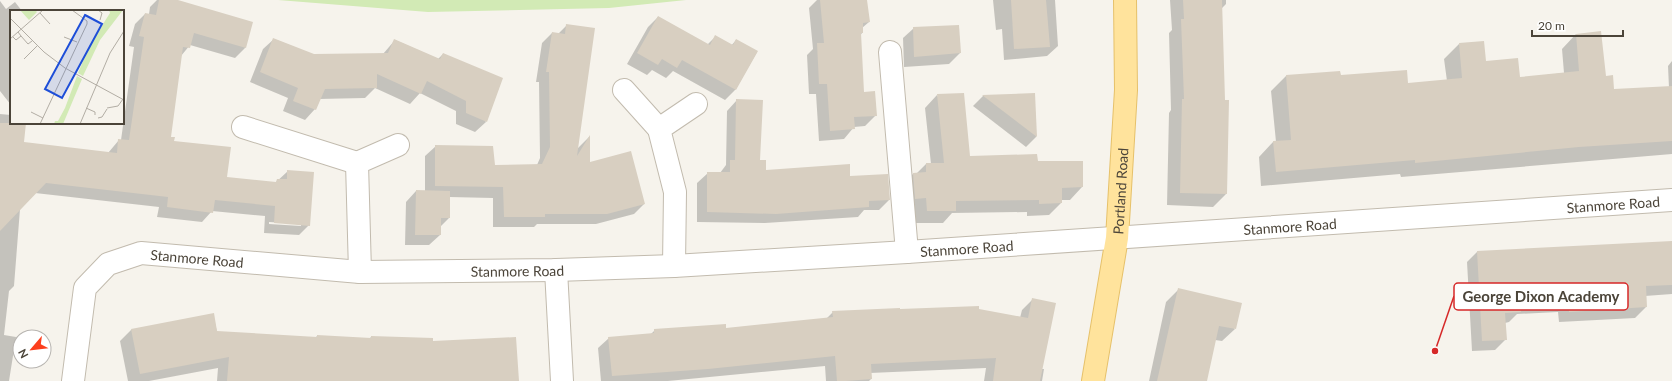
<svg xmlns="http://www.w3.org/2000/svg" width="1672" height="381" viewBox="0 0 1672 381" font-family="Lato,sans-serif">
	<rect width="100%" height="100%" fill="#f6f3ec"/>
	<path fill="#d2eab5" d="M278,0H686L609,8L428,12Z"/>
	<g fill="#0003" fill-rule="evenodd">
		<path d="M157,0H174L252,23L245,48L235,58L190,45L181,56L170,137L173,142L226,178L275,183L288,171L309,225L299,235L264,233L265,216L212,211L202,222L157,217L159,207L35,193L20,209L14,286L9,291L4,335L16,337L9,381H0V114L11,115V123H25L23,143L108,153L119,140H121L134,47L129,46L135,24L145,14H149L150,7ZM269,222L301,224V226L269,224Z"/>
		<path d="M817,0H866L869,22L862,28V33L860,36L863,93L876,115L865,126L854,127L844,139L819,141L816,94H809L807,55L813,49L809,8Z"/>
		<path d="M993,0H1055L1058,46L1047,56L1004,60L1002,29L996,30Z"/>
		<path d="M1170,0H1226V4L1221,9L1226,194L1213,207L1167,205L1169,113L1171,110L1169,33L1172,30Z"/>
		<path d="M0,1L6,9L15,2L22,11H11V105L0,91Z"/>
		<path d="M658,17L707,45L715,37L731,46L736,40L757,52L735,90L725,100L673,71L666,78L652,70L647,75L627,64L648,27Z"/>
		<path d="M567,25L578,148L589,137V164L644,204L634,214L596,224H537L534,227H493V198L449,197V218L440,227V235L429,245H405L406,202L416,191H425V156L436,146L494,166L537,165L540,158L539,82H536L542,43L552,33L558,34Z"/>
		<path d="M914,28L960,53L949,64L904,67L903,38Z"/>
		<path d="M1576,34L1614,90L1669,88L1668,66L1672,61V154L1401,177L1400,174L1261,186L1259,157L1273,142H1276L1271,91L1286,76H1340L1407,84L1447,81L1444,59L1459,44L1485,62L1519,78L1564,73L1562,49Z"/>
		<path d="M274,39L314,55L383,54L395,40L438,59L443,54L486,122L475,132L456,124V111L420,93L410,104L375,88L365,98L319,99L315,109L305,120L283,111L288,98L250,82L263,49Z"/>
		<path d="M1034,94L1036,137L1026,147L973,106L983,96Z"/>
		<path d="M937,95L969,157L1037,162L1082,187L1070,200H1061V203L1049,215L1027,216V212L952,213L943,223H915L901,186L913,174L917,173L926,164H931L925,108Z"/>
		<path d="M737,100L759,161L765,171L849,177L889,200L879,210H864L858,217L765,223L697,222V183L708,173H720L726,165L727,111Z"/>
		<path d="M1672,242V294L1645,296L1646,307L1635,318L1559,322L1558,312L1517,314L1509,322L1505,323L1506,339L1495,350L1472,351L1467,262L1477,252Z"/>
		<path d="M1179,289L1235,329L1222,341L1215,340L1206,381H1149L1166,302Z"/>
		<path d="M1033,299L1041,369H1044L1042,381H984L986,368L870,373L871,379L869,381H826L825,366L668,381H601L598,348L609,338L651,334L655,330L725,329L826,319L833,312L978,310L1020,318L1022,310Z"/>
		<path d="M213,314L217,332L315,338L317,336L369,339L371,337L432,339V342L518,381H217L218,368L149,381H128L120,341L131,330Z"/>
	</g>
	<g fill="#d8cfc1">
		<path d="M159,0H178L253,22L246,48L194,33L190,48L183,47L171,137H175L174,141L231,147L227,177L276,182L277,179H287V170L314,172L310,226L274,223L275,206L215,200L213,213L167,207L168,197L46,183L0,231V123H26L24,142L117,153L118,139L129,140L144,37L139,36L145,13L156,15Z"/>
		<path d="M820,0H867L870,22L863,23V33H861L864,92L875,91L877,116L854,117L855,129L830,131L827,84H819L817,43H824Z"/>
		<path d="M1011,0H1046L1050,47L1014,49Z"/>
		<path d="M1183,0H1222L1225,100H1229L1227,194L1180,193L1182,99H1184L1181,19H1184Z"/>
		<path d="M658,16L710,45L715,35L733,45L736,39L758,51L736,90L682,60L677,68L662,59L658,65L637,53Z"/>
		<path d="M566,24L595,28L577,156L590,135V162L631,151L645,204L607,214H545V217H504L503,187L435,186V145L493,146L495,165L542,164L550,147L549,72H546L552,32L565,34Z"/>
		<path d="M959,25L961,53L914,57L913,27Z"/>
		<path d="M1601,31L1606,76L1613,75L1614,89L1672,86V141L1579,147L1415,163V160L1276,172L1273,141L1291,140L1286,75L1340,71L1341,75L1407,70L1408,83L1462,78L1459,43L1484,41L1486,61L1518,58L1520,77L1579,71L1576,34Z"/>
		<path d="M273,38L314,54L388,53L394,39L440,59L443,53L503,78L487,122L466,113V101L427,81L421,94L377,74V88L325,89L316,110L293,101L298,88L260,72Z"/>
		<path d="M964,93L970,156L1037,154L1038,161H1083V187L1062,188V203L1039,204V200L956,201V211H927L926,198L915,199L913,173L926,172V163H944L937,94Z"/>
		<path d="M1035,93L1037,137L982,95Z"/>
		<path d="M736,99L763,100L760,160H766V170L850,164V176L888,174L890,200L869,201V207L776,214L707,212V172H730V160H735Z"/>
		<path d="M416,190L450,191V218H441V235H415Z"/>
		<path d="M1672,241V285L1646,286L1647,307L1569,312L1568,302L1520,305L1521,312L1505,313L1507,340L1482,341L1477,251Z"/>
		<path d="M1178,288L1242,303L1236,329L1219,326L1207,381H1157Z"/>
		<path d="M1032,298L1056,303L1040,381H993L996,358L871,364L872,379L846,381H837L835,356L708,369L612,376L608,337L654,333V329L726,324V328L833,317L832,311L900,308V309L979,306V309L1028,318Z"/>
		<path d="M214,313L217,331L317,337V335L371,338V336L433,338V341L516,337L519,381H227L229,357L140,374L131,329Z"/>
	</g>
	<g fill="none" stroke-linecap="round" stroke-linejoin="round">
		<g stroke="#c2bbae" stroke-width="24">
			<g id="minor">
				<path d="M890,52L907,252"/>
				<path d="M624,90L659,129"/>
				<path d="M243,127L357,163"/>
				<path d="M674,266L675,192L659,129L696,104"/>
				<path d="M556,270L562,381"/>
				<path d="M360,272L357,163L398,145"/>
				<path id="s1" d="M73,381L85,288L108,264L141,253L360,272L556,270L674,266L907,252L1672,200"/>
			</g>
		</g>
		<g stroke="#e6c16a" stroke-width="24">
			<g id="major">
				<path id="s2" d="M1093,381L1117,238L1126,90L1125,0"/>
			</g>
		</g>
		<use href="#minor" stroke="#fff" stroke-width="22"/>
		<use href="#major" stroke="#ffe39c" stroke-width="22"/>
	</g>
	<g text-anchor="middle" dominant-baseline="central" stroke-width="3" stroke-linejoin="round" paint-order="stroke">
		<g font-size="14" fill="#4b4439" stroke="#fff">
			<text stroke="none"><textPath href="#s2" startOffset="192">Portland Road</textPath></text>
			<text stroke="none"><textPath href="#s1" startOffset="1637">Stanmore Road</textPath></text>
			<text stroke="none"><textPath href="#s1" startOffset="1313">Stanmore Road</textPath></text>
			<text stroke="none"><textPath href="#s1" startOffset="989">Stanmore Road</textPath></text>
			<text stroke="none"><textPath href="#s1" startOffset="218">Stanmore Road</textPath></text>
			<text stroke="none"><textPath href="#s1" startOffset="539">Stanmore Road</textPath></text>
		</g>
	</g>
	<g transform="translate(10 10)">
		<rect width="114" height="114" fill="#f6f3ec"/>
		<path d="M10,0H25L27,2L19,10ZM99,0H113L90,30L73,66L68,63L81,33L100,3ZM67,66L72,69L53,114H44L45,111H48L55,98Z" fill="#d2eab5"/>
		<path fill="none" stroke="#b2ada4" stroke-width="1" d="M88,0L92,3L90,10M30,3L40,14M0,8L34,42L55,58L114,90M11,26L18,34L22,31M3,27L6,30L11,26L8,22M54,27L67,32M0,29L33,0M14,49L27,36M76,98L85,102V105M97,98L108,96L113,89M21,102L33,108M88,108L92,107L97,99M30,114L77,14V11L62,0M70,114L100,43L114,21"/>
		<path fill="#1d4ed8" fill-opacity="0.15" stroke="#1d4ed8" stroke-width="2" d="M75,5L92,14L52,88L35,79Z"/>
		<rect width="114" height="114" fill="none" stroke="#4b4439" stroke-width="2"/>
	</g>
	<path fill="none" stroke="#d62828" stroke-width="1.5" d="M1435 351L1454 296"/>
	<circle fill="#d62828" stroke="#fff" stroke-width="1.5" cx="1435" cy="351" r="4"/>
	<rect fill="#fff" stroke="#d62828" stroke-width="1.5" x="1454" y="283" width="174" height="27" rx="4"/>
	<g font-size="15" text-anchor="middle" font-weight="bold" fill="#4b4439">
		<text x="1541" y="302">George Dixon Academy</text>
	</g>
	<g transform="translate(32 349) rotate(242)"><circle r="19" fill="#ffffff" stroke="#b7b4b0"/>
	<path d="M0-3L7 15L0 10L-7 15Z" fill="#fc3f1d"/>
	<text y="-6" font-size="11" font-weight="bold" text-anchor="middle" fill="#4b4439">N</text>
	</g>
	<path d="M1532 30v6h91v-6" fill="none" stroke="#4b4439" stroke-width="2"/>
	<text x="1538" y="30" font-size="12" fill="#4b4439" stroke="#ffffff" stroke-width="3" paint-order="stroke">20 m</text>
</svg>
